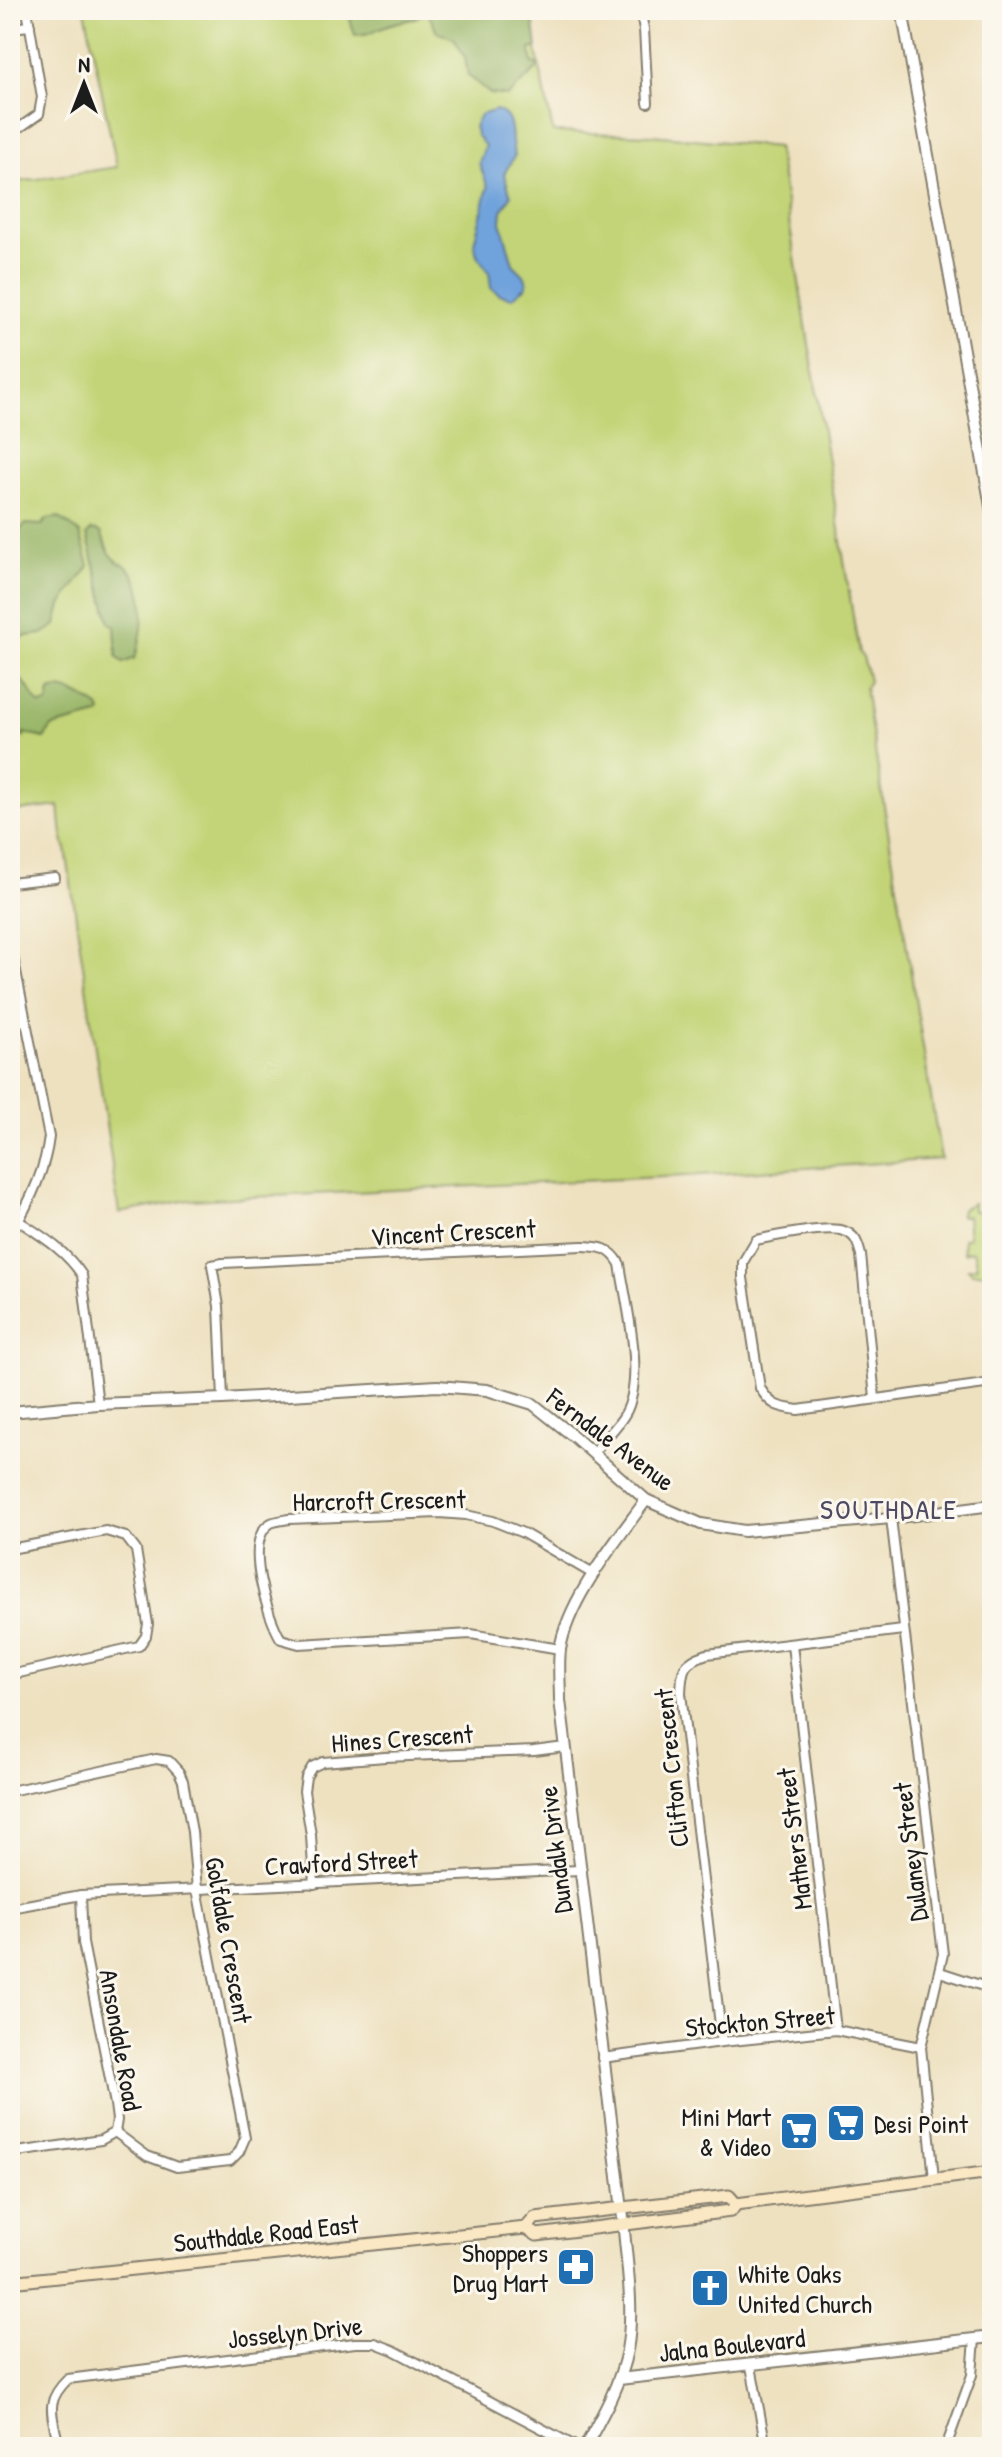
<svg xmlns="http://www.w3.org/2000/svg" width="1002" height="2457" viewBox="0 0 1002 2457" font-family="'Patrick Hand',sans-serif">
	<rect width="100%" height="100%" fill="#fbf7ec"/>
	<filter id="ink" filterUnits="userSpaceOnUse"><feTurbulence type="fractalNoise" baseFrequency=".0125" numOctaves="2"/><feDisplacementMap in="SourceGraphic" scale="16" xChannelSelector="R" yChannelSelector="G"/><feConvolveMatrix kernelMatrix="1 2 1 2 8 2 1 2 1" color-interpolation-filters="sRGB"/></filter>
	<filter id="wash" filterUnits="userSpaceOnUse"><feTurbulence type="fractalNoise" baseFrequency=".006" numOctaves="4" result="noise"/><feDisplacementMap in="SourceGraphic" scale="32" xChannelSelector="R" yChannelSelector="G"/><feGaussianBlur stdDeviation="1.8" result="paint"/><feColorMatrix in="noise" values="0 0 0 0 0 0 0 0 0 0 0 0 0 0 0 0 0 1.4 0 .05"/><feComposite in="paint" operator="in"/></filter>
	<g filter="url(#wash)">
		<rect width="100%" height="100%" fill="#eee1c0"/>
		<g fill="#c2d477" stroke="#6f784a" stroke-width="2">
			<path d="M85,10H528L553,132L652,135L777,147L859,653L863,657L869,681L865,688L941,1159L684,1176L189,1200L119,1213L66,849C60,836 61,820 59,806L10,812V183L117,167Z"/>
			<path d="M992,1202V1273H972L968,1269L977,1267L973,1251L964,1253L963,1239L969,1237L967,1216H960C960,1208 967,1206 973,1203V1211H985V1203Z"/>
		</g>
		<g fill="#99b668" stroke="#5a6942" stroke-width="2">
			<path d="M347,10H532L537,47L530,49L533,64H537V69L508,96L490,94L468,75L465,57L454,38L437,32L427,11C411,22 409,19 391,24C376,28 372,35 355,35Z"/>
			<path d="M59,517L80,533L89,566L61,605L56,625L42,634L10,638V569L15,564C13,544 10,537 26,524L42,525L47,519Z"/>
			<path d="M92,530L101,532C105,542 107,553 116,560C123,567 119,560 127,567C150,589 144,631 135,658L123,663L117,657L115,626L110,623L87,535Z"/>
			<path d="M10,671L11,675C27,679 30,693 40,705L48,703L50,691C64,684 86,699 99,707L101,712L98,715L52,727L44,738L24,733V737L10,732Z"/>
		</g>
		<path fill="#6fa2db" stroke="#465f7c" stroke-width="2" d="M496,110C518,117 508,140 515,155L504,174L511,196L502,211L501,222L513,264L524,275L527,282L526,287L512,298L499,294L491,288L489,272L477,255L474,243L488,187L479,163L485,146L477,136L474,127L480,115Z"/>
	</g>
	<g filter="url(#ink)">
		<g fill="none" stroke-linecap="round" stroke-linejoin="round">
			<g stroke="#857e6e" stroke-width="12">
				<g id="minor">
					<path d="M640,10L644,29L648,103"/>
					<path d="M10,28L30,26"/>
					<path d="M10,128L22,126L39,114L42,97L27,10"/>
					<path d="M10,883L55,878"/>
					<path d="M10,941L49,1137C45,1172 28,1206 10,1235"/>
					<path d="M10,1022L26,1021"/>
					<path d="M19,1221C43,1237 65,1250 82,1275L98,1404"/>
					<path d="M875,1398L861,1255C858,1244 856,1235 844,1231C827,1225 775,1236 756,1240L743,1262V1278L760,1388C771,1406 778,1407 798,1410L992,1383"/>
					<path d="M223,1399L219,1306L212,1265L223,1263L582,1246C601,1247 610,1247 620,1264C626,1305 646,1378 625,1414C617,1428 603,1440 593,1453"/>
					<path d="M891,1518L943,1954L921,2047L934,2179"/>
					<path d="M10,1549L106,1531L126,1537L136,1550L148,1624L146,1636L139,1646L10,1675"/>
					<path d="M792,1644L836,2030"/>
					<path d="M560,1649L471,1634L299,1644L281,1639C268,1619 242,1538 271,1523C275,1521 284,1520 289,1519L439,1513L466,1515L493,1521L523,1533L593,1574"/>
					<path d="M10,1791L156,1759L169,1761L179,1772L183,1781L192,1832L197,1889L245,2138L239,2152L230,2161L177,2167L147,2156L115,2132"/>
					<path d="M314,1884L311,1835L304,1791L306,1777L312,1767L323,1762L385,1757L534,1751L565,1747"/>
					<path d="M10,1908L81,1895L579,1870"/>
					<path d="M940,1972L992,1989"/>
					<path d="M722,2042L681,1693C682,1668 683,1662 707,1654L903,1630"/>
					<path d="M602,2058L722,2042L836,2030L921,2047"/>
					<path d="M10,2153L101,2140L115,2132L117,2120L115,2104L83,1943L81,1895"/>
					<path d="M751,2366L766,2447"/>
					<path d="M59,2447C53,2415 43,2403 68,2379L355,2343H375L393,2350L577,2447"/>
					<path d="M946,2447L972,2375L975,2339"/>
				</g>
			</g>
			<g stroke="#857e6e" stroke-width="14">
				<g id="tertiary">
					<path d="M902,10L992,512"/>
					<path d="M10,1412L98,1404L223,1399L437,1386L487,1390L533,1404L572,1435L646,1500L701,1524L744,1531L891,1518L992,1505"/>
					<path d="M619,2379L992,2337"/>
					<path d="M585,2447C602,2416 620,2385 627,2350C635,2307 626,2261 623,2218L560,1700C560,1684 558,1666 560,1650C567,1600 617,1540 646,1500"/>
				</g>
			</g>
			<g stroke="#857e6e" stroke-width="15">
				<g id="secondary">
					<path d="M526,2228L535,2218L729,2196L736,2204"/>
					<path d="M10,2282L526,2228L537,2235L731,2211L736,2204L992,2172"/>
				</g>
			</g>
			<use href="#minor" stroke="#fff" stroke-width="8"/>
			<use href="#tertiary" stroke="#fff" stroke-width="10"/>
			<use href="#secondary" stroke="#fae7c3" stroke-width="11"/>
		</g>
	</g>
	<defs>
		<g id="supermarket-square" transform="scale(2)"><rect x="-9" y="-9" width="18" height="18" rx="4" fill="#1f6fb2" stroke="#fbf7ec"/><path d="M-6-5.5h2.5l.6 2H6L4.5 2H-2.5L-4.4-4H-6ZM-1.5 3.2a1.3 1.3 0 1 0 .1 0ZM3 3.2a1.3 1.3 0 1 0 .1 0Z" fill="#fff"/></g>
		<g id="pharmacy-square" transform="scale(2)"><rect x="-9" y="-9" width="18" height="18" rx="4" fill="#1f6fb2" stroke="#fbf7ec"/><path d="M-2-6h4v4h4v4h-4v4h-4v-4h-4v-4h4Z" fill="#fff"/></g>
		<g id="church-square" transform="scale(2)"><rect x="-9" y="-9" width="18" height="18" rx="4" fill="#1f6fb2" stroke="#fbf7ec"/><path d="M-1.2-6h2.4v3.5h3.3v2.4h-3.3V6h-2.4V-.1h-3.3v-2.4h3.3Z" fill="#fff"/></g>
	</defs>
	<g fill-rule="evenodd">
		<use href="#supermarket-square" x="846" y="2123"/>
		<use href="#supermarket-square" x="799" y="2131"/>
		<use href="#pharmacy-square" x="576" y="2267"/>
		<use href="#church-square" x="710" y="2288"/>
	</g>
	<g text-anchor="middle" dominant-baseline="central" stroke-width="6" stroke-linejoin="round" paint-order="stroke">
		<g font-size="26" fill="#1c1c1c" stroke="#fbf7ec">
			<text transform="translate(453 1232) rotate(-3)">Vincent Crescent</text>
			<text transform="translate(611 1439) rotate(37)">Ferndale Avenue</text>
			<text transform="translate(379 1500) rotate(-1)">Harcroft Crescent</text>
			<text transform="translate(402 1738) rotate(-4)">Hines Crescent</text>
			<text transform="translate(671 1768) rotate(-96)">Clifton Crescent</text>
			<text transform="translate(794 1839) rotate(-97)">Mathers Street</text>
			<text transform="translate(555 1850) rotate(-97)">Dundalk Drive</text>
			<text transform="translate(910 1852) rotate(-97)">Dulaney Street</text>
			<text transform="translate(341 1862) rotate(-3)">Crawford Street</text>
			<text transform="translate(229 1940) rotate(80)">Golfdale Crescent</text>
			<text transform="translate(760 2021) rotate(-5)">Stockton Street</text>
			<text transform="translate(121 2040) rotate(80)">Ansondale Road</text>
			<text transform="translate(266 2233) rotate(-6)">Southdale Road East</text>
			<text transform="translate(295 2332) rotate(-6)">Josselyn Drive</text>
			<text transform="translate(732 2345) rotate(-6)">Jalna Boulevard</text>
		</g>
		<g font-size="26" fill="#1c1c1c" stroke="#fbf7ec" text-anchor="end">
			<text x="771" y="2116">Mini Mart<tspan x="771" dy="30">&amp; Video</tspan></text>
			<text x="874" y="2123" text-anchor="start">Desi Point</text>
			<text x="548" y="2252">Shoppers<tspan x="548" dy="30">Drug Mart</tspan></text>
			<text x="738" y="2273" text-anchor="start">White Oaks<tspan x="738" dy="30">United Church</tspan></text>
		</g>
		<g font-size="28" letter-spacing="2" fill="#4e4a63" stroke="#fbf7ec">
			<text x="889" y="1509">SOUTHDALE</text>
		</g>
	</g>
	<rect width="1002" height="2457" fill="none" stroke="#fbf7ec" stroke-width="40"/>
	<g transform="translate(84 84)" stroke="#fbf7ec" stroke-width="6" paint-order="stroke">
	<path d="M0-6L14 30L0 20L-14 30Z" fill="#1c1c1c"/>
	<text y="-12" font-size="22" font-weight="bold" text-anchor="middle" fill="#1c1c1c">N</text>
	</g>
</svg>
